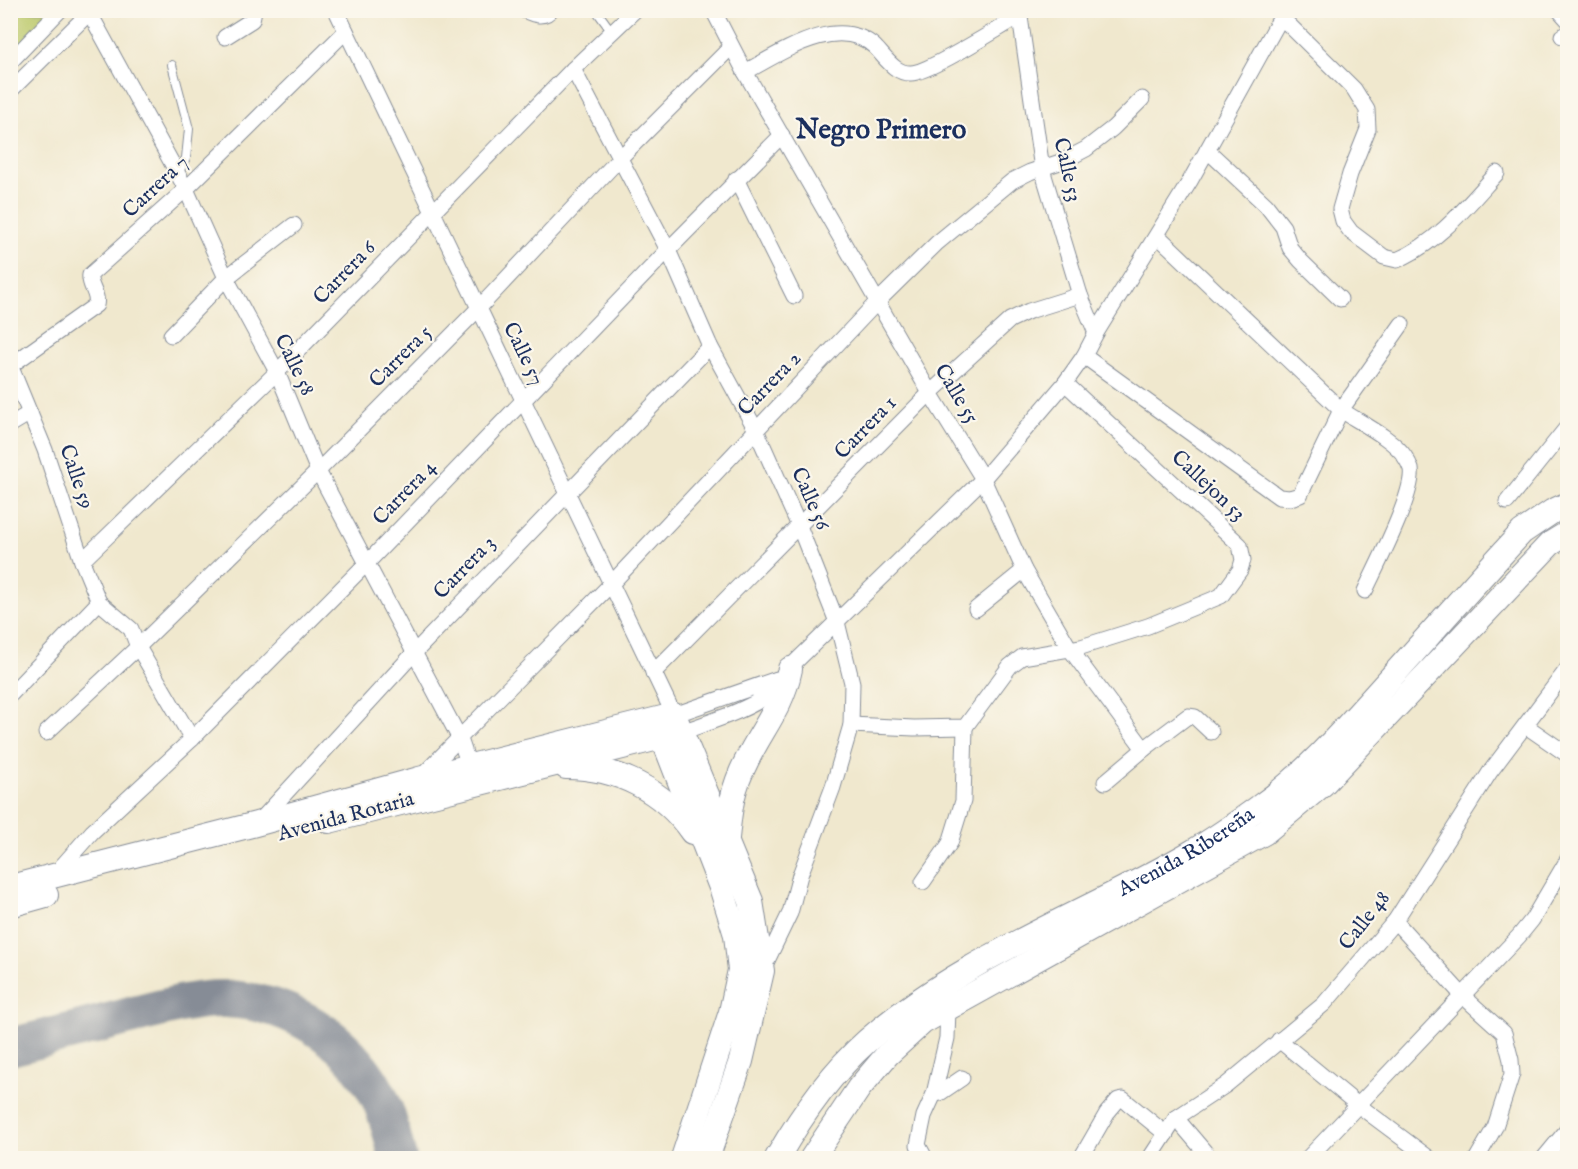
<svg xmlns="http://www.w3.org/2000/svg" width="1578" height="1169" viewBox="0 0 1578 1169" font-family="'IM FELL English',serif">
	<rect width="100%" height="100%" fill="#fbf7ec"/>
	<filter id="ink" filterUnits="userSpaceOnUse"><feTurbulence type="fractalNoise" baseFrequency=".0167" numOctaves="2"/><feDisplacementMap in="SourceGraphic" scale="12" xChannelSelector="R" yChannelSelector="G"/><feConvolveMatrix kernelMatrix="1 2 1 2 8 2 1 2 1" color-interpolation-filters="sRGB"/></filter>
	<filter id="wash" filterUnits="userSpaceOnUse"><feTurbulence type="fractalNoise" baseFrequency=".008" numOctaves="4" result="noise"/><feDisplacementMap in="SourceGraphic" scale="24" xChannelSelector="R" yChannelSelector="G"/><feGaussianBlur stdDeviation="1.35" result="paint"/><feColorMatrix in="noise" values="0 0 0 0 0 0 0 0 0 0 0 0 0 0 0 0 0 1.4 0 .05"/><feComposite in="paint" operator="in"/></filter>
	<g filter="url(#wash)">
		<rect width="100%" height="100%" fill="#f0e8ce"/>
		<path fill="#bcc96b" stroke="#6c7c64" stroke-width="1.5" d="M10,11H62L23,52L11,42Z"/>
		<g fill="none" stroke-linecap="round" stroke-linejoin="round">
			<path stroke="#868c96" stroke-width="38" d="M10,1047C50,1037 90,1027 130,1016C160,1009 194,998 225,999C288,1001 347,1037 377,1093C388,1113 392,1137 398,1158"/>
		</g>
	</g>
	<g filter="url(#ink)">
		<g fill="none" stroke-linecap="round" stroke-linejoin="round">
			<g stroke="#868c96" stroke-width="10">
				<g id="lane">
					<path d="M518,10C529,18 546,24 555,10"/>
					<path d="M596,10L612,32"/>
					<path d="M172,65L189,129L186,158L178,174"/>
				</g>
			</g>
			<g stroke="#868c96" stroke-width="17">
				<g id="street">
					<path d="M88,10L186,189L226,278L277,372L318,471L460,739L472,774"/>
					<path d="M336,10L674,715L777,679C775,683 773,688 770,692C756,708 703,724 682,732"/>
					<path d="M713,10L745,72L930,393L983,479L1024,570L1070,649L1144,749L1105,782"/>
					<path d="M1019,10L1042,169L1080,295L1096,333"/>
					<path d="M1559,10L1568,20"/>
					<path d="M1281,17L1354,89L1367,110L1368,129L1350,174L1340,209L1343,221L1351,232L1384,257L1397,260C1439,242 1467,206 1497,173"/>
					<path d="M1562,36L1568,33"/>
					<path d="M225,37L252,20L254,10"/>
					<path d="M10,62L60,10"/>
					<path d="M573,69L668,250L710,346L756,430L799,526L837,622L852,683L851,725L833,787L800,875L790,913L762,971"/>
					<path d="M745,72C781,53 838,13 875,47C885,57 895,74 911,73C929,73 1000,27 1020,16"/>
					<path d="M10,91L92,10"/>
					<path d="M1207,150L1266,205L1283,227L1290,248L1301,261L1340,299"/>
					<path d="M736,179L794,296"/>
					<path d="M171,335L226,278L294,225"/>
					<path d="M1084,356L1279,497L1290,498L1300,495L1341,410L1158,236"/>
					<path d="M10,365L45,450L82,561L99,602L131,629L138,647L318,471L478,309L619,159L731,47"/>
					<path d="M10,366L96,305C99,294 88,285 90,275L186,189L346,31"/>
					<path d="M10,425L30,413"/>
					<path d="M1507,502L1568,426"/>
					<path d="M82,561L277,372L573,69L635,10"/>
					<path d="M1365,591C1376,567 1415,493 1411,469C1410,466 1407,460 1405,457C1394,439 1359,422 1341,410L1402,324"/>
					<path d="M976,609L1024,570"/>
					<path d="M653,673L930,393L1010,320L1029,311L1080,295"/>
					<path d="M784,673L983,479L1065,383L1084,356L1096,333L1190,181L1285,10"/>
					<path d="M10,695L99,602"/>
					<path d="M851,725L914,728L965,727L1010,666L1022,657L1081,647L1148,626L1221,596L1240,570L1243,560L1240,545L1065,383"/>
					<path d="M1526,726L1568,755"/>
					<path d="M46,733L138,647L192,739"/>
					<path d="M1144,749L1188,716L1195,717L1211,732"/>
					<path d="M423,775L611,584L878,301L937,243L1012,181L1030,172L1063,161L1086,149L1113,128L1142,99"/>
					<path d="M258,823L414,653L710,346"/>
					<path d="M55,874L92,832L192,739L368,562L668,250L782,135"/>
					<path d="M923,882L950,843L963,801L965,727"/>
					<path d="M1395,921L1463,996L1504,1033L1511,1060L1512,1074L1495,1127L1477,1158"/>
					<path d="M1279,1040L1358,1105L1429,1158"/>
					<path d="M934,1094L940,1093L962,1078"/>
					<path d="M1176,1118L1210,1158"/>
					<path d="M925,1158L918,1145L924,1116L934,1094L947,1038L948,1008"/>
					<path d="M1081,1158L1107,1113L1118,1100L1123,1099L1166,1134"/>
					<path d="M1150,1158L1176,1118L1226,1085L1324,1004L1395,921L1490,772L1568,668"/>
					<path d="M1308,1158L1519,936L1532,920L1568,859"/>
					<path d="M1544,1158L1568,1129"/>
				</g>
			</g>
			<g stroke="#868c96" stroke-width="26">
				<g id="primary">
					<path d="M657,723L722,890L736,935L740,970L731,1012L683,1158"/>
					<path d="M566,767C617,767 663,790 692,832"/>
					<path d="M329,821L682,732"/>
					<path d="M727,838C730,808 732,789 746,762C762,728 782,708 790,669"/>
					<path d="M10,887L256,824L419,779L674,715L751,901L762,971L741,1061L707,1158"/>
					<path d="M10,905L46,895"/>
					<path id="s1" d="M777,1158C801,1116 831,1073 867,1041C962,957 1084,915 1192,852C1216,838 1240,821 1262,805C1306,774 1350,723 1386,683C1431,633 1476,582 1522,532L1553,511L1568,504"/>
					<path d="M812,1158L859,1088L887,1055L923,1022L1264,833L1323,784L1550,544L1568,533"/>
				</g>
			</g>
			<use href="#lane" stroke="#fff" stroke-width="8"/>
			<use href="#street" stroke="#fff" stroke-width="15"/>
			<use href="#primary" stroke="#fff" stroke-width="24"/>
		</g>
	</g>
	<g text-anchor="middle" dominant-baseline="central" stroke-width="4.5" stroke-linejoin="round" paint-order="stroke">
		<g font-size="21" fill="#1b2f5e" stroke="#fbf7ec">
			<text transform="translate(1067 170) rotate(77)">Calle 53</text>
			<text transform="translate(156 187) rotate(-43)">Carrera 7</text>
			<text transform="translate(345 273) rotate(-46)">Carrera 6</text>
			<text transform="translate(523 354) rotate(64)">Calle 57</text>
			<text transform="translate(401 357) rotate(-45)">Carrera 5</text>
			<text transform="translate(294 365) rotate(64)">Calle 58</text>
			<text transform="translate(770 384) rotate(-46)">Carrera 2</text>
			<text transform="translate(956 394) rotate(59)">Calle 55</text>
			<text transform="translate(866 428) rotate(-46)">Carrera 1</text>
			<text transform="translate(76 477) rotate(71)">Calle 59</text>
			<text transform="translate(1208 486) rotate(43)">Callejon 53</text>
			<text transform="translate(405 493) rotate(-46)">Carrera 4</text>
			<text transform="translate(810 499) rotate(66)">Calle 56</text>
			<text transform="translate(465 568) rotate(-46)">Carrera 3</text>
			<text transform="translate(346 817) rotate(-15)">Avenida Rotaria</text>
			<text stroke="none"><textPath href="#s1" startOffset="520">Avenida Ribereña</textPath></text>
			<text transform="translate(1365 921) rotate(-52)">Calle 48</text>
		</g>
		<g font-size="27" font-weight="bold" fill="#1b2f5e" stroke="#fbf7ec">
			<text x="881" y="131">Negro Primero</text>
		</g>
	</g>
	<rect width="1578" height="1169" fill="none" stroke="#fbf7ec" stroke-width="36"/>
</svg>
